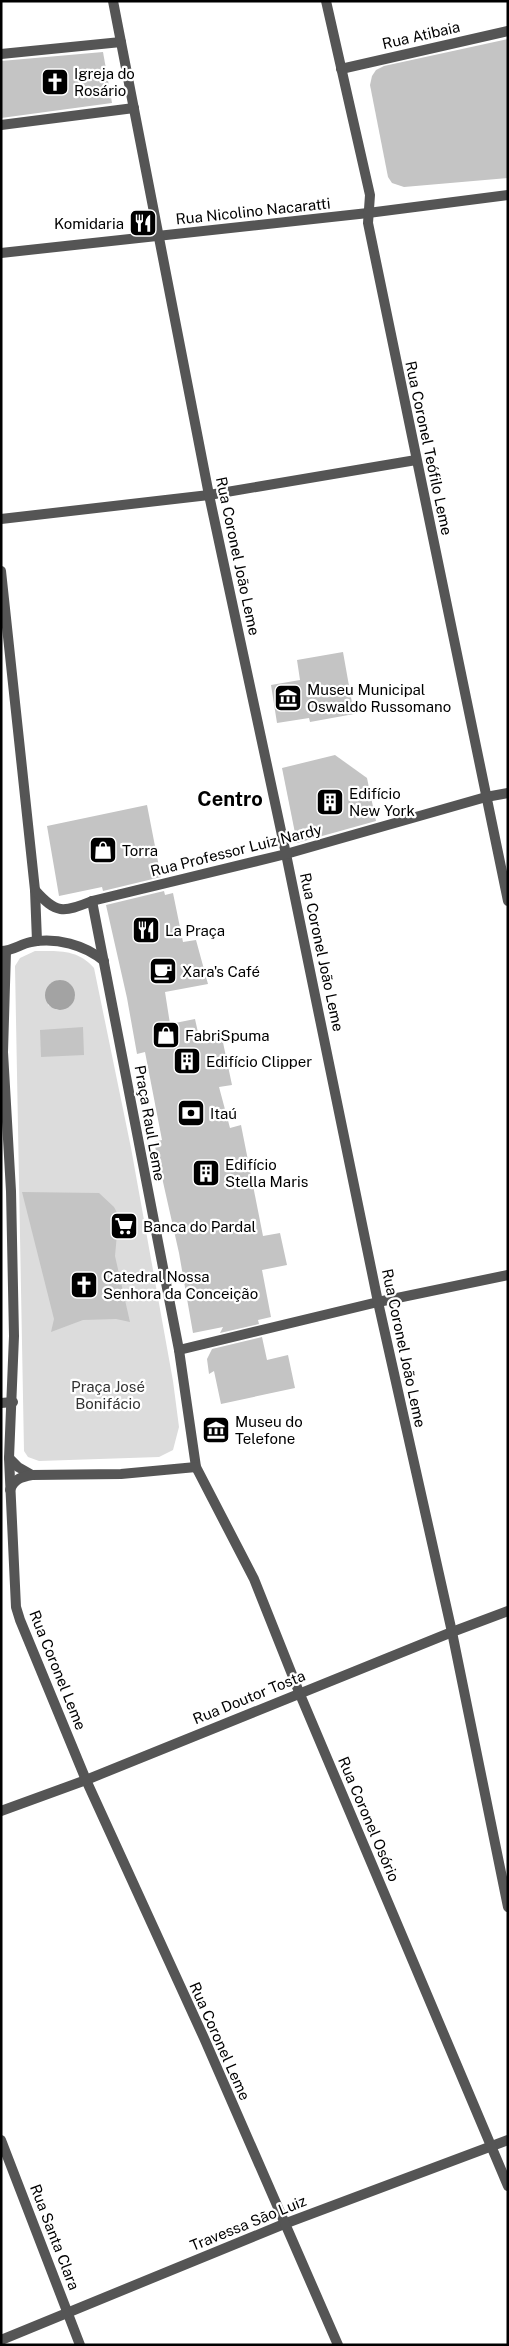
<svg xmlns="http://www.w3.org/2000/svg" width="509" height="2346" viewBox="0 0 509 2346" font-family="'Public Sans',sans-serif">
	<rect width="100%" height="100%" fill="#fff"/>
	<path fill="#dcdcdc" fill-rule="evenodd" d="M35,951C58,951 78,949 94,968L131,1148L173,1381L179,1427L173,1450L159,1457L39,1461L28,1457L24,1451L15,966L20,958ZM57,980C69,980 71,987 75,997L70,1006L57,1010L48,1005Z"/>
	<circle fill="#a3a3a3" cx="60" cy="995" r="15"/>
	<g fill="#c4c4c4">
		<path d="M508,39V178L404,187L392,183L388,177L370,85L372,76L376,70L384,66Z"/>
		<path d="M103,52L112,103L1,118V61Z"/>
		<path d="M343,652L354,714L310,722L309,718L277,723L271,685L300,680L297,660Z"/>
		<path d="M335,755L367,778L376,821L297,843L282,768Z"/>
		<path d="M147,805L161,877L103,891L102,887L59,896L47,826Z"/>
		<path d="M164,891L165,895L173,893L183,942L196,940L208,984L165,992L170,1024L195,1019L199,1037L221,1033L232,1085L219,1087L230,1128L241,1125L263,1236L280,1233L287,1265L262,1270L271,1317L258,1320L259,1324L220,1333L223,1327L193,1333L179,1253L154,1142L162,1140L145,1052L137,1054L127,998L106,905Z"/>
		<path d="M83,1027L84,1055L41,1057L40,1030Z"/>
		<path d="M22,1192L99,1193L114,1207L127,1232L117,1234L115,1256L130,1322L116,1319L83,1320L51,1332L54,1319Z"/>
		<path d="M262,1337L267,1360L288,1355L295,1388L221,1404L214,1371L209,1374L207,1359L212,1349Z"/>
	</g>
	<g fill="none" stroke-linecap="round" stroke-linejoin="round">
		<path stroke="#555" stroke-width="10" d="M1,253L368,213"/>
		<g stroke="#555" stroke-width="10">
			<path d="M1,54L121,42"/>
			<path d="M1,125L134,108"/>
			<path d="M1,519L209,495L416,460"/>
			<path d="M179,1350L378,1302L508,1275"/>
			<path d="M1,1403L13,1402"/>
			<path d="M1,2140L80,2345"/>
			<path d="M1,2340L284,2224L508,2140"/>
		</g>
		<g stroke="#555" stroke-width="10">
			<path d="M113,1L209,495L286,854L378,1302L452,1632L508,1907"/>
			<path d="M326,1L370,195L368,223L508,901"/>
			<path d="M341,69L508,31"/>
			<path d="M368,213L508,195"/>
			<path d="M1,571L35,890L37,941"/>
			<path d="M35,890C56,914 63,913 92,901L286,854L486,797L508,793"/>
			<path d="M92,901L179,1350L196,1467L254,1579L299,1692L508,2186"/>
			<path d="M1,951C13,951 20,944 31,942C56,937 85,945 104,961"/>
			<path d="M6,951L3,1052L11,1191L14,1336L9,1458L16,1607L20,1620L86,1780L204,2038L338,2345"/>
			<path d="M9,1458L18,1467L32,1475"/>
			<path d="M10,1490C14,1479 21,1477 32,1475L121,1474L196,1467"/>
			<path d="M1,1811L86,1780L452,1632L508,1611"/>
		</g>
	</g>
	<defs>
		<g id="church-square" transform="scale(1.4375)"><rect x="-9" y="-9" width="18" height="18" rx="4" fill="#000" stroke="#fff"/><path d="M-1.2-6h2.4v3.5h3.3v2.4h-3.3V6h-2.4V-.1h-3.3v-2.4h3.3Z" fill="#fff"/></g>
		<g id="restaurant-square" transform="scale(1.4375)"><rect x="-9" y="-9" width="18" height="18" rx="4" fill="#000" stroke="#fff"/><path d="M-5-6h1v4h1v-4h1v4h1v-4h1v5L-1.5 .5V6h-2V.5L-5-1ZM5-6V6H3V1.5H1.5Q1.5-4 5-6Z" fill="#fff"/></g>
		<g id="museum-square" transform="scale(1.4375)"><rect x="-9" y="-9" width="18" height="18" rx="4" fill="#000" stroke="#fff"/><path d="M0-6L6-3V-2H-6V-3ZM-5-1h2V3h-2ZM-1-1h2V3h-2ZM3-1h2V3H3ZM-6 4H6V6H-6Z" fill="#fff"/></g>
		<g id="building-square" transform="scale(1.4375)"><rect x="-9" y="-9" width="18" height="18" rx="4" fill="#000" stroke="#fff"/><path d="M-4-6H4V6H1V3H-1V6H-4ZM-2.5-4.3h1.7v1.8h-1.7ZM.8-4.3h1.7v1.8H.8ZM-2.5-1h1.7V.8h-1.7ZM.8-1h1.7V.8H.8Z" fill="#fff"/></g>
		<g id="shop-square" transform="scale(1.4375)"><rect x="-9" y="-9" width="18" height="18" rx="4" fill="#000" stroke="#fff"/><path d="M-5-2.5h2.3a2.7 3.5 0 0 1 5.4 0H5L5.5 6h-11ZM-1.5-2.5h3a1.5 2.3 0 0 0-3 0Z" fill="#fff"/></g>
		<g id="cafe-square" transform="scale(1.4375)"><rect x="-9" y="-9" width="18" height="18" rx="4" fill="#000" stroke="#fff"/><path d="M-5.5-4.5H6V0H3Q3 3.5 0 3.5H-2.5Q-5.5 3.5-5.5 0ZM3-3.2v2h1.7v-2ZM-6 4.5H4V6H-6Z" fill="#fff"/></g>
		<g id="bank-square" transform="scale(1.4375)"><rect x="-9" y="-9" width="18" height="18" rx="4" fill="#000" stroke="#fff"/><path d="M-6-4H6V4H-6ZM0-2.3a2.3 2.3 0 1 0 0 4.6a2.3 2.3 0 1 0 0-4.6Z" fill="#fff"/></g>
		<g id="supermarket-square" transform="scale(1.4375)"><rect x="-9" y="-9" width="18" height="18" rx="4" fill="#000" stroke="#fff"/><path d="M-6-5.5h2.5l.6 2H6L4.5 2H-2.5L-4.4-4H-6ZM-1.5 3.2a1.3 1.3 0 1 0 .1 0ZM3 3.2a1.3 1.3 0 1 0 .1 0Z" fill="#fff"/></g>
	</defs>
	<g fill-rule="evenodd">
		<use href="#church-square" x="55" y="82"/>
		<use href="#restaurant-square" x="143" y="223"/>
		<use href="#museum-square" x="288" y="698"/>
		<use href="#building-square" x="330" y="802"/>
		<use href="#shop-square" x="103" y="850"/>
		<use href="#restaurant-square" x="146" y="930"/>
		<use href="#cafe-square" x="163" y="971"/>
		<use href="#shop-square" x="166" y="1035"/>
		<use href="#building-square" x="187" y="1061"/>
		<use href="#bank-square" x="191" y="1113"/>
		<use href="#building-square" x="206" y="1173"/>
		<use href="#supermarket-square" x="124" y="1226"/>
		<use href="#church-square" x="84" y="1285"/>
		<use href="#museum-square" x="216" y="1430"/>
	</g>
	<g text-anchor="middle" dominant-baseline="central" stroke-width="4.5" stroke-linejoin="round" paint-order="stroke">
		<g font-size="15" fill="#000" stroke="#fff">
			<text transform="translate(421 35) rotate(-13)">Rua Atibaia</text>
			<text transform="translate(253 211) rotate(-6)">Rua Nicolino Nacaratti</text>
			<text transform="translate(429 448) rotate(78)">Rua Coronel Teófilo Leme</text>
			<text transform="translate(238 556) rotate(78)">Rua Coronel João Leme</text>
			<text transform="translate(236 850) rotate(-14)">Rua Professor Luiz Nardy</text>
			<text transform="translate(322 952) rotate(78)">Rua Coronel João Leme</text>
			<text transform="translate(150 1123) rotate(80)">Praça Raul Leme</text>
			<text transform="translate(404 1348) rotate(78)">Rua Coronel João Leme</text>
			<text transform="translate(58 1670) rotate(68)">Rua Coronel Leme</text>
			<text transform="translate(249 1697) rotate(-22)">Rua Doutor Tosta</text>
			<text transform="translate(369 1819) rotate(67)">Rua Coronel Osório</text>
			<text transform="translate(220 2041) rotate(66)">Rua Coronel Leme</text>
			<text transform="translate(248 2223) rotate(-22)">Travessa São Luiz</text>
			<text transform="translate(55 2237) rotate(69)">Rua Santa Clara</text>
		</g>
		<g font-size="15" fill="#000" stroke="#fff" text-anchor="start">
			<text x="74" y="73">Igreja do<tspan x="74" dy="17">Rosário</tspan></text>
			<text x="124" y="223" text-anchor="end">Komidaria</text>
			<text x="307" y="689">Museu Municipal<tspan x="307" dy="17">Oswaldo Russomano</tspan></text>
			<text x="349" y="793">Edifício<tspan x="349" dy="17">New York</tspan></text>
			<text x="122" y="850">Torra</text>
			<text x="165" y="930">La Praça</text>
			<text x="182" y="971">Xara's Café</text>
			<text x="185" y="1035">FabriSpuma</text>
			<text x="206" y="1061">Edifício Clipper</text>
			<text x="210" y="1113">Itaú</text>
			<text x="225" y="1164">Edifício<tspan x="225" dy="17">Stella Maris</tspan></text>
			<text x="143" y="1226">Banca do Pardal</text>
			<text x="103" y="1276">Catedral Nossa<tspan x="103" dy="17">Senhora da Conceição</tspan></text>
			<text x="235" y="1421">Museu do<tspan x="235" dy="17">Telefone</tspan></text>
		</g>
		<g font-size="15" fill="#333" stroke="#fff">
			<text x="108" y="1386">Praça José<tspan x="108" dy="17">Bonifácio</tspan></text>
		</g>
		<g font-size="20" font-weight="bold" fill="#000" stroke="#fff">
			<text x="230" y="799">Centro</text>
		</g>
	</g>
	<rect width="509" height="2346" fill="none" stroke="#000000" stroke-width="5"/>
</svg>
